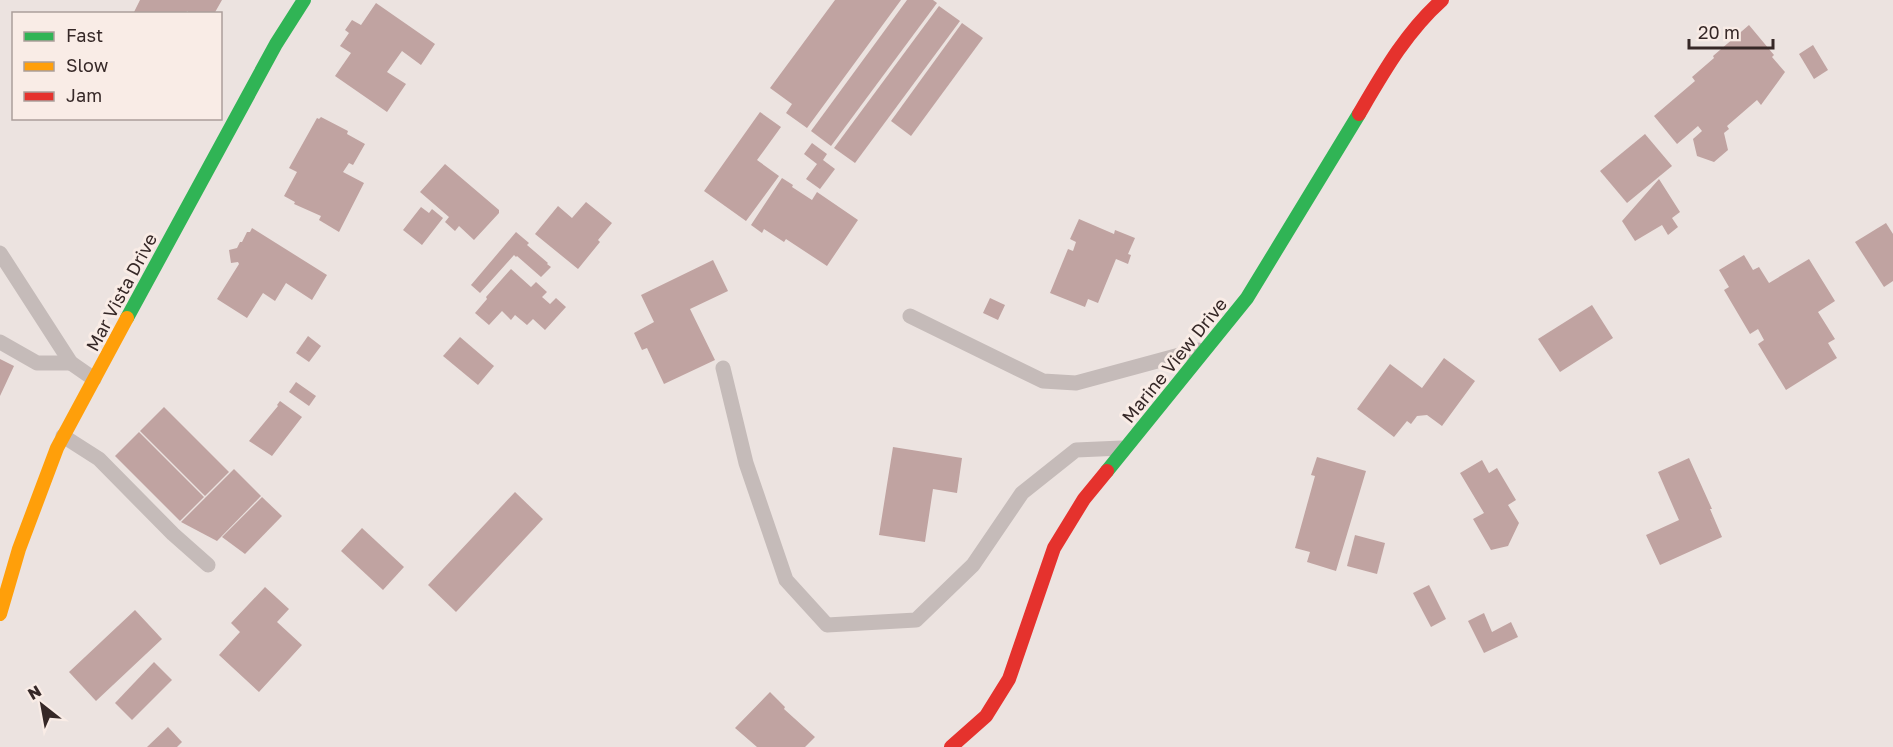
<svg xmlns="http://www.w3.org/2000/svg" width="1893" height="747" viewBox="0 0 1893 747" font-family="'Golos Text',sans-serif">
	<rect width="100%" height="100%" fill="#ece3e0"/>
	<g fill="#c0a3a1">
		<path d="M140,0H222L214,14H191L187,11L186,14H133Z"/>
		<path d="M835,0H901L807,128L786,113L792,104L770,88Z"/>
		<path d="M907,0H933L937,3L831,146L811,131Z"/>
		<path d="M376,3L435,44L421,65L402,51L387,72L406,84L387,112L335,76L351,53L340,46L349,33L345,30L352,20L361,25Z"/>
		<path d="M939,6L960,21L855,163L834,148Z"/>
		<path d="M962,23L983,38L911,136L891,121Z"/>
		<path d="M1749,25L1774,55L1772,57L1785,72L1761,105L1757,100L1727,126L1729,129L1724,133L1728,150L1714,162L1697,156L1693,139L1702,131L1698,126L1677,144L1654,116L1695,81L1692,77L1714,58L1713,56Z"/>
		<path d="M1813,45L1828,70L1814,79L1799,54Z"/>
		<path d="M760,112L781,127L757,160L779,176L746,221L704,191Z"/>
		<path d="M321,117L348,131L347,134L365,144L353,165L349,163L343,172L364,183L339,232L319,220L321,216L294,204L295,202L284,196L297,172L289,168L317,118L319,119Z"/>
		<path d="M1645,134L1672,166L1627,203L1600,171Z"/>
		<path d="M812,143L827,154L823,160L835,169L820,189L806,179L817,164L804,154Z"/>
		<path d="M445,164L499,210V213L474,240L459,226L455,231L445,222L449,217L420,192Z"/>
		<path d="M782,178L793,185L792,187L812,200L817,192L858,220L827,266L786,239L784,242L764,229L762,233L751,225Z"/>
		<path d="M1659,179L1680,212L1672,218L1678,227L1668,235L1662,225L1635,241L1622,221Z"/>
		<path d="M586,202L612,223L598,240L600,242L578,269L535,234L558,206L572,218Z"/>
		<path d="M421,207L429,213L432,209L443,218L422,245L403,230Z"/>
		<path d="M1079,219L1114,234L1115,230L1135,238L1128,254L1131,255L1128,264L1116,259L1098,303L1088,299L1085,307L1050,293L1068,249L1073,251L1076,242L1070,239Z"/>
		<path d="M1886,223L1893,234V281L1884,287L1855,242Z"/>
		<path d="M252,228L327,275L312,300L286,283L275,301L263,293L247,318L217,299L239,264L238,262L231,263L229,250L237,248L240,242H242L247,232H250Z"/>
		<path d="M516,232L529,243L527,245L548,263L547,264L551,267L541,277L517,256L516,257L514,255L480,293L471,285Z"/>
		<path d="M1744,255L1753,270L1759,267L1769,283L1809,259L1835,301L1818,312L1835,339L1828,343L1837,358L1786,390L1758,344L1764,340L1758,329L1750,334L1724,290L1729,287L1719,270Z"/>
		<path d="M713,260L728,291L690,309L715,360L664,384L647,348L642,350L634,333L654,322L641,295Z"/>
		<path d="M511,269L531,287L536,282L547,292L542,297L550,304L556,298L566,307L545,330L533,319L527,325L515,315L511,320L502,311L489,325L475,313L487,299L486,297Z"/>
		<path d="M990,298L1005,305L998,320L983,313Z"/>
		<path d="M1592,305L1613,338L1560,372L1538,339Z"/>
		<path d="M308,336L321,346L309,362L296,353Z"/>
		<path d="M460,337L494,366L478,385L443,356Z"/>
		<path d="M1444,358L1475,381L1442,426L1427,415L1417,416L1411,424L1407,421L1394,437L1357,409L1390,364L1422,388Z"/>
		<path d="M0,359L14,366L0,396Z"/>
		<path d="M296,382L316,396L309,406L289,392Z"/>
		<path d="M280,401L302,417L272,456L249,441L278,406L277,405Z"/>
		<path d="M164,407L229,472L205,496L140,431Z"/>
		<path d="M139,432L204,497L180,521L115,456Z"/>
		<path d="M893,447L962,458L957,493L933,489L925,542L879,535Z"/>
		<path d="M1317,457L1366,471L1336,571L1307,562L1310,552L1295,548L1315,476L1311,475Z"/>
		<path d="M1689,458L1712,509H1710L1722,537L1660,565L1646,535L1679,520L1658,472Z"/>
		<path d="M1482,460L1489,473L1497,468L1516,500L1508,505L1519,523L1508,546L1491,550L1473,519L1484,513L1460,473Z"/>
		<path d="M234,469L261,496L217,541L181,522Z"/>
		<path d="M515,492L543,519L456,612L428,585Z"/>
		<path d="M262,497L282,516L245,554L222,537Z"/>
		<path d="M362,528L404,567L383,590L341,551Z"/>
		<path d="M1355,535L1385,543L1377,574L1347,566Z"/>
		<path d="M1429,585L1446,619L1431,627L1413,593Z"/>
		<path d="M265,587L289,609L277,622L302,645L259,692L219,655L240,632L231,623Z"/>
		<path d="M135,610L162,639L96,701L69,672Z"/>
		<path d="M1484,613L1492,632L1511,622L1518,637L1484,653L1468,621Z"/>
		<path d="M154,662L172,680L132,720L115,703Z"/>
		<path d="M770,692L785,707L784,709L815,737L805,747H757L735,728Z"/>
		<path d="M168,727L182,742L177,747H147Z"/>
	</g>
	<g fill="none" stroke-linecap="round" stroke-linejoin="round">
		<g stroke="#c5bbb9" stroke-width="15">
			<path d="M0,253L71,363L94,379"/>
			<path d="M910,316L1043,381L1076,383L1198,350"/>
			<path d="M0,342L37,363H71"/>
			<path d="M723,368L746,463L786,580L827,625L916,620L973,565L1022,493L1076,450L1122,448"/>
			<path d="M63,436L99,459L173,534L208,565"/>
		</g>
		<g stroke="#30b455" stroke-width="14">
			<path d="M127,318L276,44L304,0"/>
			<path d="M1107,471L1247,298L1359,114"/>
		</g>
		<path stroke="#ff9f0a" stroke-width="14" d="M0,614L19,549L57,448L127,318"/>
		<g stroke="#e5322d" stroke-width="14">
			<path d="M1359,114C1383,73 1406,32 1442,0"/>
			<path d="M951,747L986,716L1009,679L1054,548L1084,499L1107,471"/>
		</g>
	</g>
	<g text-anchor="middle" dominant-baseline="central" stroke-width="6" stroke-linejoin="round" paint-order="stroke">
		<g font-size="18" fill="#362827" stroke="#f9ece6">
			<text transform="translate(121 292) rotate(-62)">Mar Vista Drive</text>
			<text transform="translate(1174 360) rotate(-51)">Marine View Drive</text>
		</g>
	</g>
	<rect x="12" y="12" width="210" height="108" fill="#f9ece6" stroke="#ab9e9a" stroke-width="1.5"/>
	<rect x="24" y="32" width="30" height="9" fill="#30b455" stroke="#ab9e9a" stroke-width="1.5"/>
	<text x="66" y="42" font-size="18" fill="#362827">Fast</text>
	<rect x="24" y="62" width="30" height="9" fill="#ff9f0a" stroke="#ab9e9a" stroke-width="1.5"/>
	<text x="66" y="72" font-size="18" fill="#362827">Slow</text>
	<rect x="24" y="92" width="30" height="9" fill="#e5322d" stroke="#ab9e9a" stroke-width="1.5"/>
	<text x="66" y="102" font-size="18" fill="#362827">Jam</text>
	<g transform="translate(42 705) rotate(329)" stroke="#f9ece6" stroke-width="4.5" paint-order="stroke">
	<path d="M0-4.5L10 22L0 15L-10 22Z" fill="#362827"/>
	<text y="-9" font-size="16" font-weight="bold" text-anchor="middle" fill="#362827">N</text>
	</g>
	<path d="M1689 39v9h84v-9" fill="none" stroke="#362827" stroke-width="3"/>
	<text x="1698" y="39" font-size="18" fill="#362827" stroke="#f9ece6" stroke-width="4.5" paint-order="stroke">20 m</text>
</svg>
